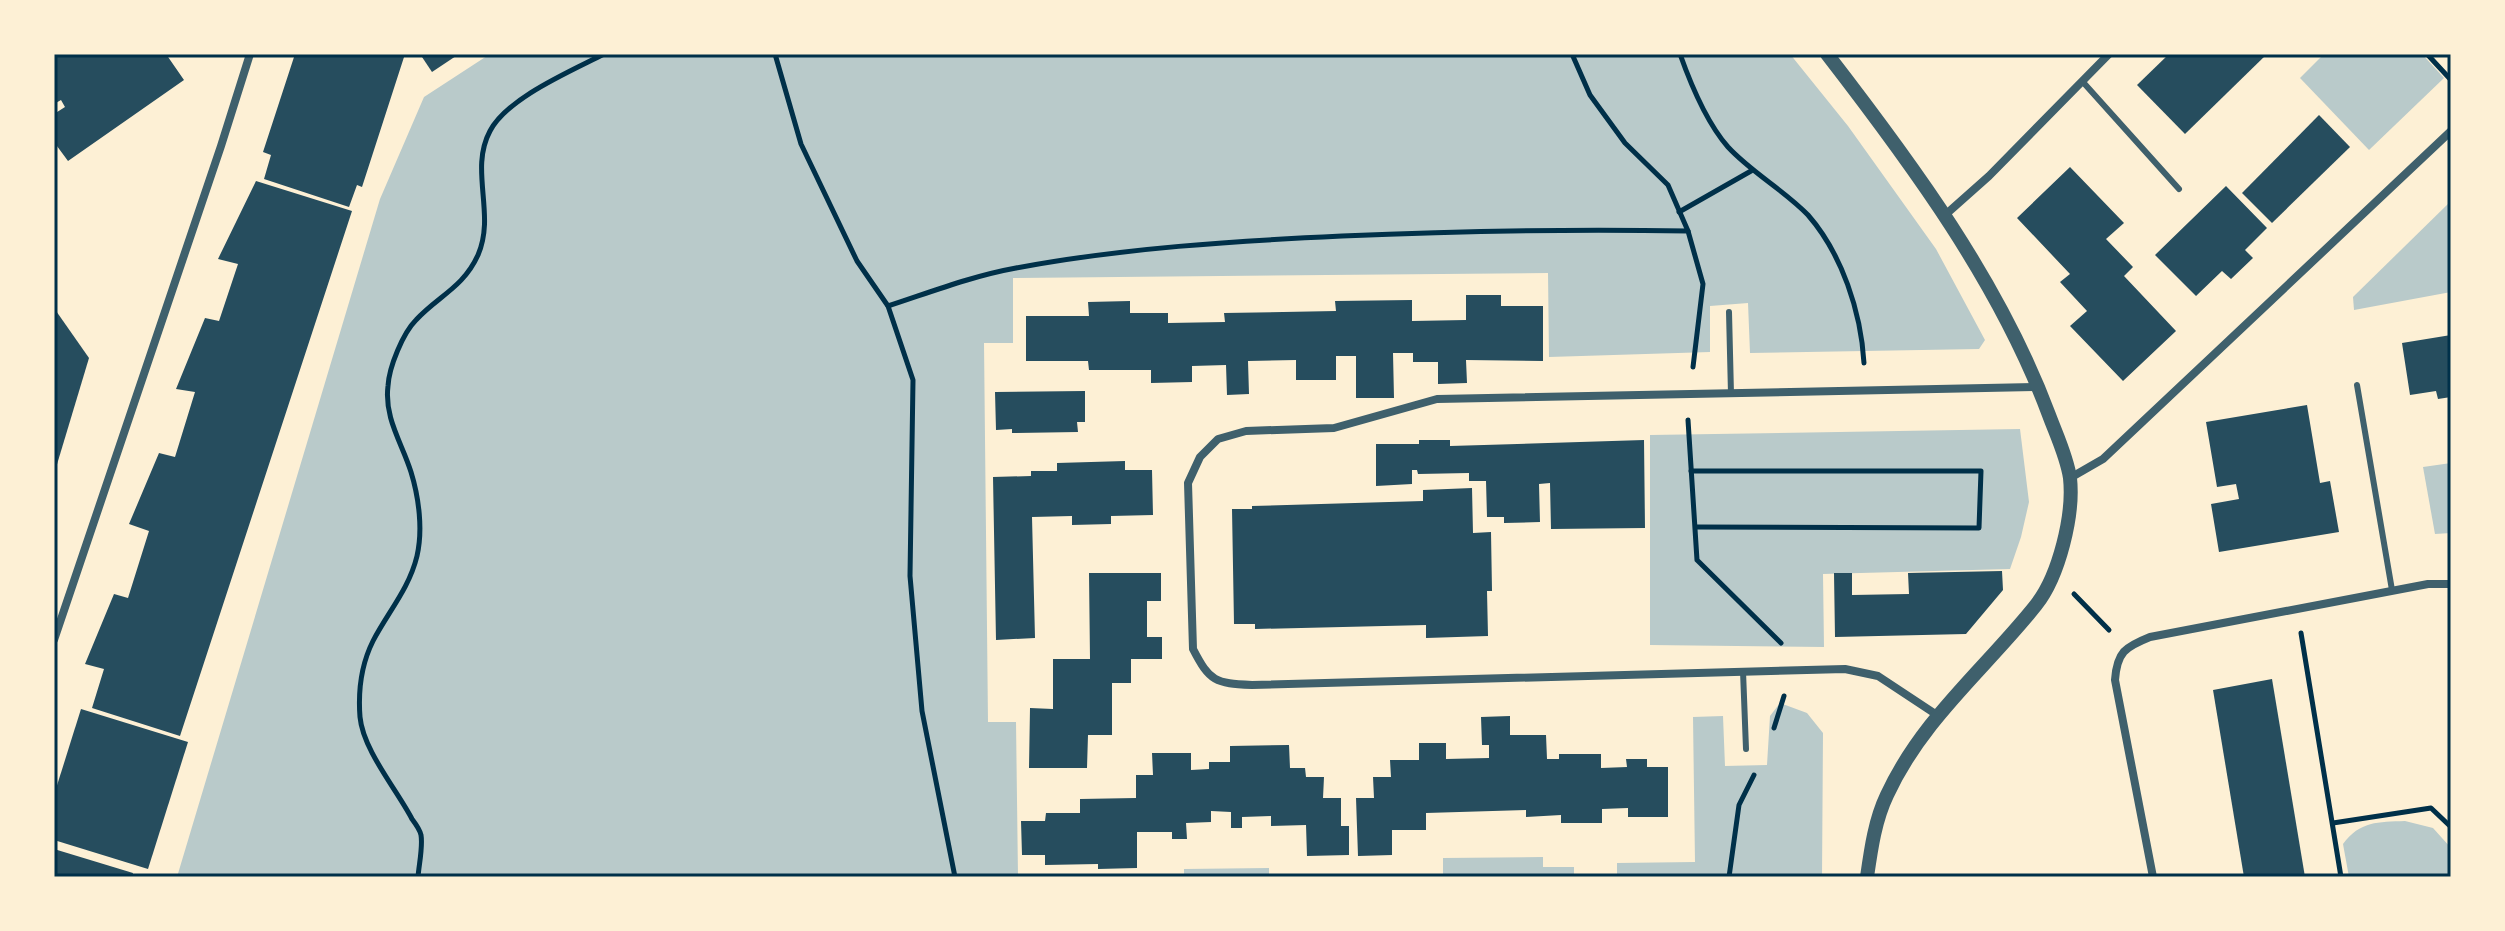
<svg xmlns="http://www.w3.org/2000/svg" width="2505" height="931" viewBox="0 0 2505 931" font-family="Inter,sans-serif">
	<rect width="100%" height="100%" fill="#fdf0d5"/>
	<g fill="#b9caca">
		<path d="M490,54H1790L1848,126L1936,249L1985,340L1979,349L1750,353L1748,303L1710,306V352L1549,357L1548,273L1013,278V343H984L988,722H1016L1018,877H177L380,199L424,97Z"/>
		<path d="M2324,54H2422L2444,78L2369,150L2300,78Z"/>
		<path d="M2451,201V292L2354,310L2353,297Z"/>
		<path d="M2020,429L2029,502L2021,537L2010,569L1823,574L1824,647L1650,645V435Z"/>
		<path d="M2451,463V533L2435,534L2423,467Z"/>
		<path d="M1780,703L1807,713L1823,733L1822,877H1617V863L1695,862L1693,717L1723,716L1725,766L1767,765L1770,716Z"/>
		<path d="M2405,821L2433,828L2451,848V877H2349L2343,844C2360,821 2378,822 2405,821Z"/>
		<path d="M1543,857V867H1574V877H1443V858Z"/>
		<path d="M1269,868V877H1184V869Z"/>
	</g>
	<g fill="#264d5e">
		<path d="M54,54H166L184,80L68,161L54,142V114L65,107L61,100L54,104Z"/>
		<path d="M295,54H405L362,187L357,185L349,207L264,179L271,155L263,152Z"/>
		<path d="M420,54H459L432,72Z"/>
		<path d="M2169,54H2267L2185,134L2137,85Z"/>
		<path d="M2319,115L2350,147L2272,223L2242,193Z"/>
		<path d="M2070,167L2124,223L2106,239L2133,267L2124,276L2176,331L2123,381L2070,326L2087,311L2060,282L2070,274L2017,218Z"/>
		<path d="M256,181L352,211L180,736L92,708L104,669L85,664L114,594L128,598L149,531L129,524L159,453L175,457L195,392L176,389L205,318L219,321L238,264L218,259Z"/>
		<path d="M2226,186L2267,228L2245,250L2253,258L2231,279L2222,271L2196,296L2155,255Z"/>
		<path d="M1466,295H1501V306H1543V361L1466,360L1467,383L1438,384V362H1413V353H1393L1394,398H1356V356H1336V380H1296V360L1248,361L1249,394L1227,395L1226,365L1192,366V382L1151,383V370H1089L1088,361H1026V316H1089L1088,302L1130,301V313H1168V323L1225,322L1224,313L1336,311L1335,301L1412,300V321L1466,320Z"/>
		<path d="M54,308L89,358L55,471H54Z"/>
		<path d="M2451,335V397L2438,399L2436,391L2410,395L2402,343Z"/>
		<path d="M1085,391V422H1077L1078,432L1012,433V429L996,430L995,392Z"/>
		<path d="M2307,405L2320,483L2330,481L2339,532L2219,552L2211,504L2239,499L2236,484L2217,487L2206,422Z"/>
		<path d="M1419,440H1450V446L1644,440L1645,528L1551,529L1550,483L1539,484L1540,522L1504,523V517H1487L1486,481H1469V473L1418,474L1417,470H1412V484L1376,486V444H1419Z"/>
		<path d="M1125,461V470H1152L1153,515L1111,516V524L1072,525V516L1032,517L1035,638L996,640L993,477L1031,476V471H1057V463Z"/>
		<path d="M1472,488L1473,533L1491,532L1492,591H1487L1488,636L1426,638V625L1255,629V624H1234L1232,509H1252V506L1423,501V490Z"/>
		<path d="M2002,571L2003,590L1966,634L1835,637L1834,573H1852V595L1909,594L1908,573Z"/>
		<path d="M1089,573H1161V601H1147V637H1162V659H1131V683H1112V735H1088L1087,768H1029L1030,708L1053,709V659H1090Z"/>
		<path d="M2272,679L2305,877H2244L2213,690Z"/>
		<path d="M81,709L188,742L148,869L54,840V795Z"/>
		<path d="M1510,716V735H1546L1547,759H1559V754H1601V768L1627,767L1626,759H1647V767H1668V817H1628V808L1602,809V823H1561V815L1526,817V810L1426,813V830H1392V855L1358,856L1356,798H1374L1373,777H1391L1390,760H1419V743H1446V759L1489,758V745H1482L1481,717Z"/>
		<path d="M1289,745L1290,768H1305L1306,777H1324L1323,798H1341V826H1349V855L1307,856L1306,825L1271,826V816L1242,817V828H1231V812L1211,811V822L1186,823L1187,839H1172V832H1137V868L1098,869V864L1045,865V855H1022L1021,821H1045L1046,813H1080V799L1136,798V775H1153L1152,753H1191V770L1209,769V762H1230V746Z"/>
		<path d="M54,849L133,873L132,877H54Z"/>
	</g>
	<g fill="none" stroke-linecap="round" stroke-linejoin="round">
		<g stroke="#003049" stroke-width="5">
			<path d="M775,54L801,144L857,261L888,306L913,380L910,576L922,711L955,877"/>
			<path d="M1572,54L1590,95L1625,143L1668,185L1688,231"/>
			<path d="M1680,54C1691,85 1706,122 1728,147C1752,173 1784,190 1808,215C1842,254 1861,312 1864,363"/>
			<path d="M2427,54L2451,80"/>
			<path d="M1679,212L1751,171"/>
			<path d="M888,306C931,292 972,276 1016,268C1123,248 1234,241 1342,236C1457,231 1573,229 1688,231L1703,284L1693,367"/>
			<path d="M1688,420L1697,560L1781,643"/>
			<path d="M1691,471H1981L1979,528L1696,527"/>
			<path d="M2074,594L2109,630"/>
			<path d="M2301,633L2341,877"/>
			<path d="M1774,728L1784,696"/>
			<path d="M2333,823L2431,808L2451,827"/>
			<path d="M418,877C419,864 423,847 421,835C420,830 415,823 412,819C397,790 363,750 360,717C358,691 361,665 373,641C388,612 409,589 417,556C423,530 419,498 411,472C402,443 384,418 388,386C389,367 403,333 416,320C438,296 463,288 478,255C496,214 469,170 490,131C507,98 571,71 604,54"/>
			<path d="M1729,877L1739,805L1754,775"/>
		</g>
		<g stroke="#3f606c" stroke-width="6">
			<path d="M2082,81L2179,189"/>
			<path d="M1729,312L1731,394"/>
			<path d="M2357,385L2392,590"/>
			<path d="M1743,671L1746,749"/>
		</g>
		<g stroke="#3f606c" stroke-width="8">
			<path d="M1944,216L1989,176L2109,54"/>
			<path d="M2070,478L2103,459L2451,131"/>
			<path d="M54,640L221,146L250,54"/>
			<path d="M1937,715L1878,676L1845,669L1252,685C1215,683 1210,682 1193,649L1188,483L1200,457L1218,439L1246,431L1334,428L1437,399L2038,387"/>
			<path d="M2153,877L2115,680C2117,652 2125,647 2150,637L2428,584H2451"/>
		</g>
		<path stroke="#3f606c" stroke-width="14" d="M1827,54C1912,164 2000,283 2049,415C2056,434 2067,457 2070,478C2074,515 2059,576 2036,605C1986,668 1922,719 1887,795C1875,820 1871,849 1867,877"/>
	</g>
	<rect width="2505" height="931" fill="none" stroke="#fdf0d5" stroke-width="112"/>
	<rect x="56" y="56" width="2393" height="819" fill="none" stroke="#003049" stroke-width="3"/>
</svg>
